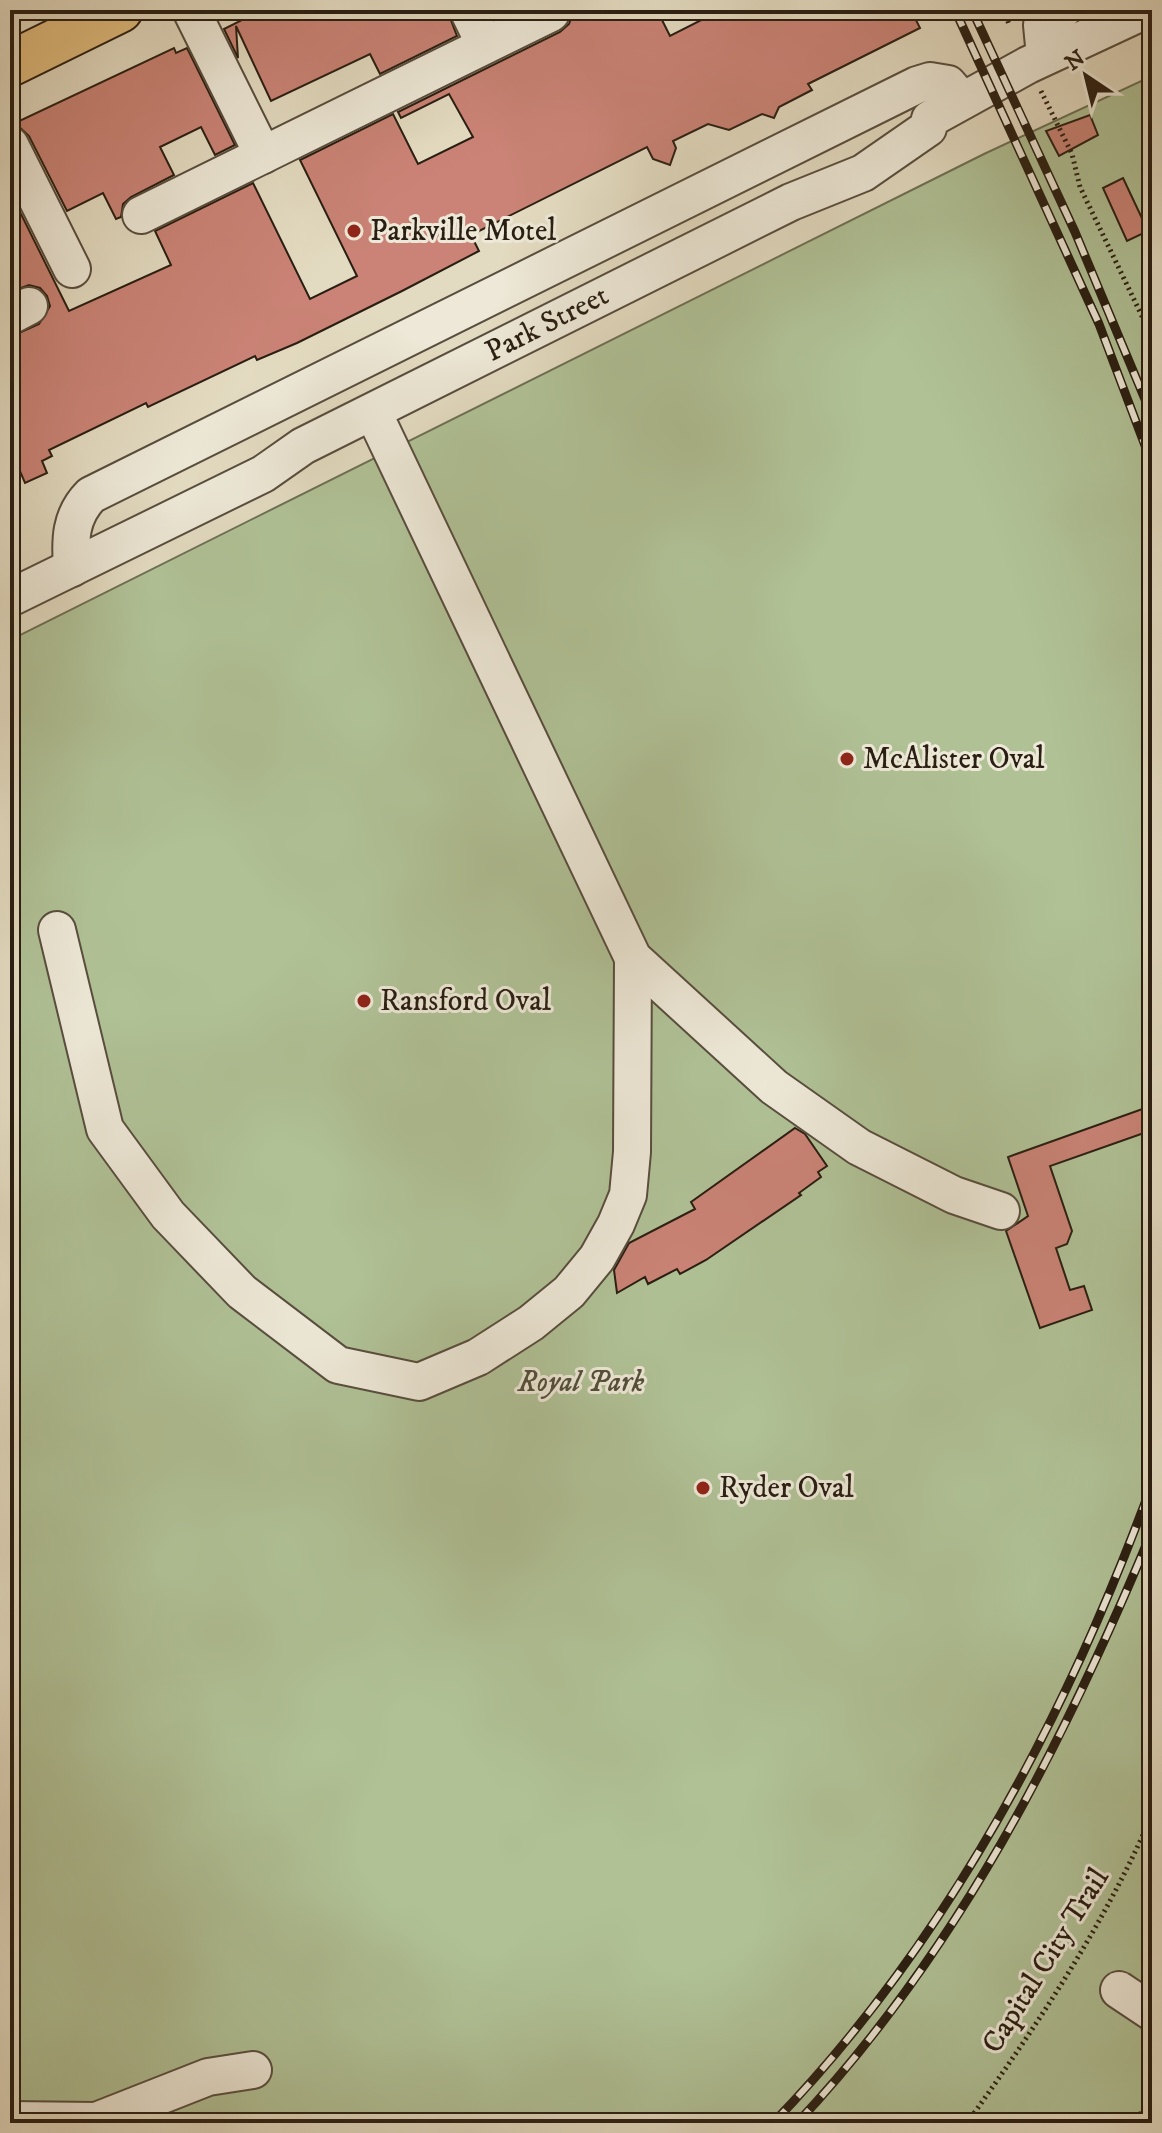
<svg xmlns="http://www.w3.org/2000/svg" width="1162" height="2133" viewBox="0 0 1162 2133" font-family="'IM FELL DW Pica',serif">
	<rect width="100%" height="100%" fill="#e3dbc1"/>
	<filter id="stains"><feTurbulence type="fractalNoise" baseFrequency=".0025" numOctaves="4"/><feColorMatrix values="0 0 0 0 .2 0 0 0 0 .09 0 0 0 0 .02 0 0 0 .5 -.17"/></filter>
	<radialGradient id="worn" r=".72"><stop offset=".6" stop-color="#630" stop-opacity="0"/><stop offset="1" stop-color="#630" stop-opacity=".3"/></radialGradient>
	<path fill="#b0c196" stroke="#6c7054" stroke-width="2" d="M1152,76V2123H10V640L984,154Z"/>
	<g fill="#ca8376" stroke="#291e12" stroke-width="2">
		<path d="M262,10H447L457,36L380,74L370,54L271,101L236,26L238,58L224,29Z"/>
		<path d="M574,10H657L670,36L721,10H911L920,28L808,84L812,90L779,107L774,118L762,114L729,130L708,124L673,141L676,148L670,165L653,159L647,147L471,235L479,251L402,291L297,343L257,360L255,356L148,407L146,403L49,450L52,456L42,461L47,473L25,483L20,471L10,476V337L39,324L50,306L47,296L40,288L29,285L10,292V219L21,214L69,311L171,265L155,231L253,183L310,299L357,276L300,160L393,114L418,164L473,137L449,94L401,118L398,112L560,32L569,24Z"/>
		<path d="M174,48L176,53L187,48L235,145L215,155L201,127L160,147L174,175L131,197L123,204L121,217L116,219L103,193L67,211L29,136L15,123Z"/>
		<path d="M1090,115L1098,135L1059,156L1046,131Z"/>
		<path d="M1123,178L1148,231L1127,241L1103,188Z"/>
		<path d="M1148,1107L1144,1133L1050,1166L1072,1231L1067,1244L1056,1248L1070,1290L1084,1286L1092,1310L1040,1328L1006,1231L1028,1216L1008,1157Z"/>
		<path d="M795,1128L805,1134L827,1166L818,1172L821,1177L799,1193L801,1195L706,1260L680,1274L677,1269L648,1284L645,1277L617,1293L614,1270L629,1243L695,1209L691,1202Z"/>
	</g>
	<g fill="none" stroke-linecap="round" stroke-linejoin="round">
		<g stroke="#584d3e" stroke-width="40">
			<g id="minor">
				<path d="M191,10L263,155"/>
				<path d="M468,10L485,45"/>
				<path d="M1045,56L1042,25L1063,10"/>
				<path d="M10,145L72,269"/>
				<path d="M141,215L551,13"/>
				<path d="M10,316L29,306"/>
				<path d="M373,412L633,958L774,1087L859,1147L954,1195L1001,1211"/>
				<path d="M72,568C70,540 70,516 91,495L917,85L930,81L948,84L961,99"/>
				<path d="M10,598L263,474L303,446L791,202L863,173L928,128L930,119L1028,65L1146,10"/>
				<path d="M57,930L105,1129L168,1215L242,1292L338,1365L419,1382L478,1357L531,1323L569,1292L597,1258L616,1224L628,1195L632,1152L633,958"/>
				<path d="M1119,1990L1152,2012"/>
				<path d="M10,2120L96,2121L208,2077L253,2070"/>
			</g>
		</g>
		<g stroke="#291e12" stroke-width="48">
			<path id="major" d="M10,64L120,10"/>
		</g>
		<g stroke="#291e12" stroke-width="5" stroke-dasharray="2 4" stroke-linecap="butt">
			<path d="M1003,10L1009,24"/>
			<path d="M1041,91L1072,154L1080,187L1152,337"/>
			<path d="M967,2123C1038,2024 1103,1927 1152,1815"/>
			<path d="M1124,2123L1152,2107"/>
		</g>
		<use href="#minor" stroke="#ede8d7" stroke-width="36"/>
		<use href="#major" stroke="#e2be80" stroke-width="44"/>
		<g stroke="#291e12" stroke-width="9">
			<g id="rail">
				<path d="M955,10L1099,324L1152,464"/>
				<path d="M972,10L1075,232L1152,416"/>
				<path d="M773,2123C946,1944 1067,1716 1152,1484"/>
				<path d="M797,2123C957,1953 1063,1745 1152,1531"/>
			</g>
		</g>
		<use href="#rail" stroke="#ede8d7" stroke-width="6" stroke-dasharray="18" stroke-linecap="butt"/>
	</g>
	<g fill="#8f2418" stroke="#ede8d7" stroke-width="3">
		<circle cx="354" cy="231" r="8"/>
		<circle cx="847" cy="759" r="8"/>
		<circle cx="364" cy="1001" r="8"/>
		<circle cx="703" cy="1488" r="8"/>
	</g>
	<g text-anchor="middle" dominant-baseline="central" stroke-width="6" stroke-linejoin="round" paint-order="stroke">
		<g font-size="30" fill="#291e12" stroke="#ede8d7" text-anchor="start">
			<text x="370" y="231">Parkville Motel</text>
			<text x="863" y="759">McAlister Oval</text>
			<text x="380" y="1001">Ransford Oval</text>
			<text x="719" y="1488">Ryder Oval</text>
		</g>
		<g font-size="30" fill="#291e12" stroke="#ede8d7">
			<text transform="translate(547 324) rotate(-27)">Park Street</text>
			<text transform="translate(1046 1961) rotate(-58)">Capital City Trail</text>
		</g>
		<g font-size="30" font-style="italic" fill="#524f3a" stroke="#ede8d7">
			<text x="581" y="1382">Royal Park</text>
		</g>
	</g>
	<rect width="1162" height="2133" fill="none" stroke="#e3dbc1" stroke-width="40"/>
	<rect x="12" y="12" width="1138" height="2109" fill="none" stroke="#291e12" stroke-width="4"/>
	<rect x="20" y="20" width="1122" height="2093" fill="none" stroke="#291e12" stroke-width="2"/>
	<g transform="translate(1086 76) rotate(325)" stroke="#ede8d7" stroke-width="6" paint-order="stroke">
	<path d="M0-6L14 30L0 20L-14 30Z" fill="#291e12"/>
	<text y="-12" font-size="22" font-weight="bold" text-anchor="middle" fill="#291e12">N</text>
	</g>
	<rect width="100%" height="100%" filter="url(#stains)"/>
	<rect width="100%" height="100%" fill="url(#worn)"/>
</svg>
